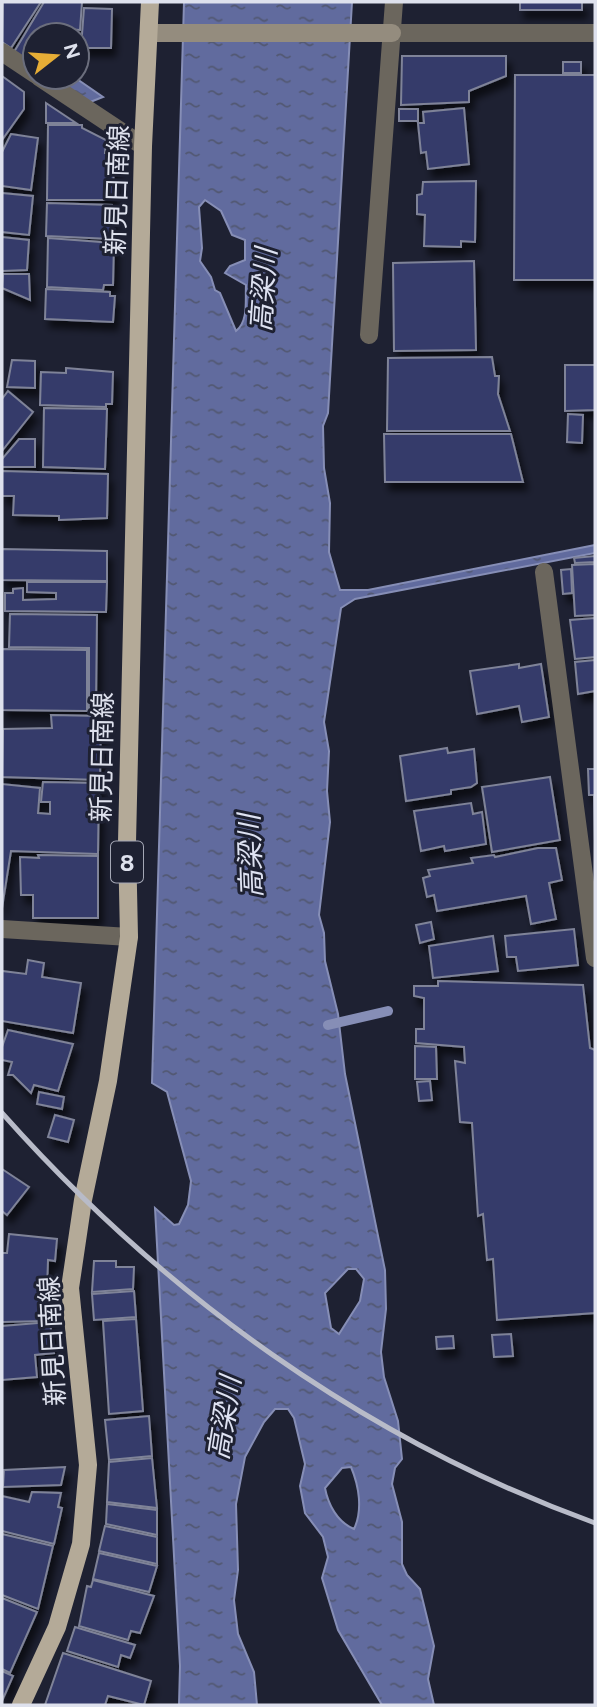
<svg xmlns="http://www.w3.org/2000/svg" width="597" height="1707" viewBox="0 0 597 1707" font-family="Figtree,'Noto Sans JP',sans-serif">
	<defs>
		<pattern id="water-ripples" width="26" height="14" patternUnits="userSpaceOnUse" patternTransform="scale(1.75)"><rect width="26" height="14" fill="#616b9e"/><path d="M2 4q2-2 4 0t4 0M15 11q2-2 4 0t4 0" fill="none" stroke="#525872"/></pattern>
		<filter id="shadow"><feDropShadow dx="4.5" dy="8" stdDeviation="3.5" flood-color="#0009"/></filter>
	</defs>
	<rect width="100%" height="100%" fill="#1e2132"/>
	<g fill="url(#water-ripples)" stroke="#868eb6" stroke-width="2" fill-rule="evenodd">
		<path d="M184,2H352L328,413L323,426L324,468L330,503L329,552L340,590H368L595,545V553L355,599L341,608L324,722L329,751L327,791L330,822L319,915L324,933L325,961L338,1014L345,1074L385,1270L386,1309L381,1352L384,1377L398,1421L402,1459L395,1468L392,1484L402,1522V1564L407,1575L420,1589L434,1646L428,1679L434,1705H382L338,1630L322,1578L328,1557L323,1537L305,1513L300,1486L305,1464L294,1418L288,1409H275L264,1422L245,1457L236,1504L238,1570L234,1600L238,1634L254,1672L257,1705H179L180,1666L155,1208L174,1225L179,1224L188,1205L191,1181L167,1092L152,1083ZM205,200L221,211L232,235L245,240V260L230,266L225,273L246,285C245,299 249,321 236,331L220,293L215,290L211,277L200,261L202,248L199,207ZM348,1269H356L364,1279L360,1301L339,1334L331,1328L325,1293ZM351,1467C359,1486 363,1510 354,1529C337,1522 328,1504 325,1488L342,1468Z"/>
		<path d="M62,77H74L103,97L85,104L57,84Z"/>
	</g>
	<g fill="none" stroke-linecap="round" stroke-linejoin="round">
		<path stroke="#868eb6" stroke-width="10" d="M328,1025L388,1011"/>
	</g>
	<g fill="#343b6a" stroke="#7f8398" stroke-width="2" filter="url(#shadow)">
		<path d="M3,2H41L11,48L2,42Z"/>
		<path d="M44,2H82L80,30L66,29V35H35V66L14,52Z"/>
		<rect x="520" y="2" width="62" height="8"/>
		<path d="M84,8L112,9L111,48H81Z"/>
		<path d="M402,56H506V76L469,91V102L401,105Z"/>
		<rect x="563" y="62" width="18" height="11"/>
		<path d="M515,75H595V280H514Z"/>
		<path d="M2,76L24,92V109L2,140Z"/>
		<path d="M46,103L76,123H46Z"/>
		<path d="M464,108L469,164L428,169L426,152L421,153L418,123H424L423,112Z"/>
		<rect x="399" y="109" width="19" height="12"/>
		<path d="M48,125H82V128L106,140L105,153H114L113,200H47Z"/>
		<path d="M11,134L38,138L31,190L2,186V152Z"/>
		<path d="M476,181L475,242L461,241V247L424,246L425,215L417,214V195L422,194L423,182Z"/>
		<path d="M2,193L33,196L29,235L2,232Z"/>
		<path d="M47,203L112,205L111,239L46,236Z"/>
		<path d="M2,237L29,240L27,270L2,271Z"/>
		<path d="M48,238L114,243L113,285H104L103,290L47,287Z"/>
		<path d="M474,261L476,350L394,351L393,263Z"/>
		<path d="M3,274H29L30,300L2,288Z"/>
		<path d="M46,289L110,292V296H115L113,322L45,319Z"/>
		<path d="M492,357L495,376H499L498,394L510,431H387L388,358Z"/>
		<path d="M12,360L35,361V388L7,387Z"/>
		<path d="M565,365H595V410L565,411Z"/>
		<path d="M66,368L113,372L112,404H106V407L40,405L41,372L66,373Z"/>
		<path d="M8,391L33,412L2,451V399Z"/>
		<path d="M44,408L107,409L105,469L43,467Z"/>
		<path d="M568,414L583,415L582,443L567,442Z"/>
		<path d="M384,434H511L523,482H385Z"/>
		<path d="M19,439H35V467H2V459Z"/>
		<path d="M2,471L108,474L107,518L59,520V516L13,515L14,496H2Z"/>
		<path d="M2,549L107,551V581L2,580Z"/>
		<path d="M595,556V562L575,563L574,558Z"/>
		<path d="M595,564V615L575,616L572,565Z"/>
		<path d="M571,569L572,593L563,594L561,570Z"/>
		<path d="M27,582H107L106,612L5,611V593H13V589L23,588V600L56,599V593L27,592Z"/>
		<path d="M10,614L97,615L96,705L89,710V648L9,647Z"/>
		<path d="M595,618V657L575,659L570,620Z"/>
		<path d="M2,649L87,650V711L2,710Z"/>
		<path d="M595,660V695V691L578,694L575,662Z"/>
		<path d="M519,664V668L541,664L549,717L522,722L519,706L477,714L470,671Z"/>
		<path d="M51,715L101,716L100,780L2,777L3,729L52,728Z"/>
		<path d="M447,748L448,753L474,749L477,783L471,787L451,790V794L406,801L400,756Z"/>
		<path d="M588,769H595V841L594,795H589Z"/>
		<path d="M550,777L560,840L492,852L482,787Z"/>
		<path d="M43,782L99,783L98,854L11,851L2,908V784L40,788L38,813L50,814V802H41Z"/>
		<path d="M471,803L473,814L482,812L486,844L445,851L444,846L421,851L414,811Z"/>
		<path d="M538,848H556L562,880L549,883L556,919L531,924L526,896L437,911L434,895L427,897L423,878L430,876L428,870L473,863L471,858L494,855L495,857Z"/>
		<path d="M38,855L98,856V918H33V895H21L20,857L39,858Z"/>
		<path d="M431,922L434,939L420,943L416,925Z"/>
		<path d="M574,929L578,965L518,971L516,957H507L505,936Z"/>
		<path d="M493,936L498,971L433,978L429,946Z"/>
		<path d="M28,960L44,963L42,977L81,983L73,1033L2,1021V971L26,974Z"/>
		<path d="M438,981L583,985L590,1048L595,1050V1313L497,1320L493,1259L487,1260L483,1214L478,1216L472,1123L460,1122L455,1061L465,1063L464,1047L416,1043V1029H424V998L414,996V986H438Z"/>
		<path d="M8,1030L73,1044L58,1091L34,1085L31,1093L13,1075H8L12,1062L2,1060V1047Z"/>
		<path d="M415,1046L436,1047L437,1079H415Z"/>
		<path d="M430,1081L432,1100L419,1101L417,1082Z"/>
		<path d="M39,1092L64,1097L62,1109L37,1104Z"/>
		<path d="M55,1115L74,1120L68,1142L48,1137Z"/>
		<path d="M2,1169L29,1187L7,1215L2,1211Z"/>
		<path d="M9,1234L57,1239L55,1261L48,1260L46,1321L2,1322V1253H7Z"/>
		<path d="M94,1261H116V1267H134L133,1289L92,1292Z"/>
		<path d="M134,1291L136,1317L94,1320L92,1294Z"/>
		<path d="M136,1319L143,1411L109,1414L103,1321Z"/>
		<path d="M50,1322L54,1353L35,1355L37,1377L2,1380V1326Z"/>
		<path d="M511,1334L513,1356L494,1357L492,1335Z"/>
		<path d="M453,1336L454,1348L437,1349L436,1337Z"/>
		<path d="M149,1416L152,1456L109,1460L105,1420Z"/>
		<path d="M152,1458L157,1508L107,1502L109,1462Z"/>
		<path d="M65,1467L61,1485L3,1487L4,1470Z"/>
		<path d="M32,1492L61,1493L58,1507L62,1508L54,1544L2,1531V1496L29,1502Z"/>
		<path d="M107,1504L157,1510V1535L106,1524Z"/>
		<path d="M105,1526L157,1537V1564L99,1551Z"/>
		<path d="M2,1534L53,1546L38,1609L2,1595Z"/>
		<path d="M99,1553L157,1566L149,1592L93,1579Z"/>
		<path d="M93,1580L154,1596L140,1633L131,1631L128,1640L79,1626L87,1586L91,1587Z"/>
		<path d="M2,1598L37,1612L10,1673L2,1669Z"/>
		<path d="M75,1627L135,1645L130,1658L121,1655L118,1667L67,1651Z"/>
		<path d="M63,1653L151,1681L144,1705L108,1696L105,1705H45Z"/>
		<path d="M2,1671L13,1676L2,1701Z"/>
	</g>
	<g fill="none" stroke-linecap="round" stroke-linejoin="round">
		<g stroke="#6b665d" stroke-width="18">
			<path d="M392,33H595"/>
			<path d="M2,52L35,74"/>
			<path d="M39,77L143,146"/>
			<path d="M369,335L394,2"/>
			<path d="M544,572L595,958"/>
			<path d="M2,929L129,937"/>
		</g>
		<path stroke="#948c7e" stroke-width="18" d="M150,33H392"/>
		<path stroke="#b4aa98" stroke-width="18" d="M21,1705L57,1627L81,1544L88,1465L70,1288L83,1200L108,1081L129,937L127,842L143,146L150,2"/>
		<path stroke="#b8bbc8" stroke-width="5" d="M2,1113C164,1295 365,1440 595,1523"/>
	</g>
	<g text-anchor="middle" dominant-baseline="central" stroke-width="6" stroke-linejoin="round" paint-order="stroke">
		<rect fill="#1e2132" stroke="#a4a7b5" stroke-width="2" x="111" y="841.5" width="32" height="41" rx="5"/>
		<g font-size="24" font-weight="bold" fill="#dee1ed">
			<text x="127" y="862">8</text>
		</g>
		<g font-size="26" fill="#dee1ed" stroke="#1e2132">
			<text transform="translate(117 190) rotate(-88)">新見日南線</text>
			<text transform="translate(102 757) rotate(-89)">新見日南線</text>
			<text transform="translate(52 1341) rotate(-93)">新見日南線</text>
		</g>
		<g font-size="28" font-style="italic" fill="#dee2f2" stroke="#1e2132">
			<text transform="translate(263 290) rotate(-86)">高梁川</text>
			<text transform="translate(250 856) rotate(-92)">高梁川</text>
			<text transform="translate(224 1418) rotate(-81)">高梁川</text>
		</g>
	</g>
	<rect width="597" height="1707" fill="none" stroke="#dee1ed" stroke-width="7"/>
	<g transform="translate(56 56) rotate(73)"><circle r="33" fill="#1e2132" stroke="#6b6e7d" stroke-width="2"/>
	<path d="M0-5L12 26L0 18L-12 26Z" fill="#e6ad36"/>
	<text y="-10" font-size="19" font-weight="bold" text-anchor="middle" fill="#dee1ed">N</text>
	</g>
</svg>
